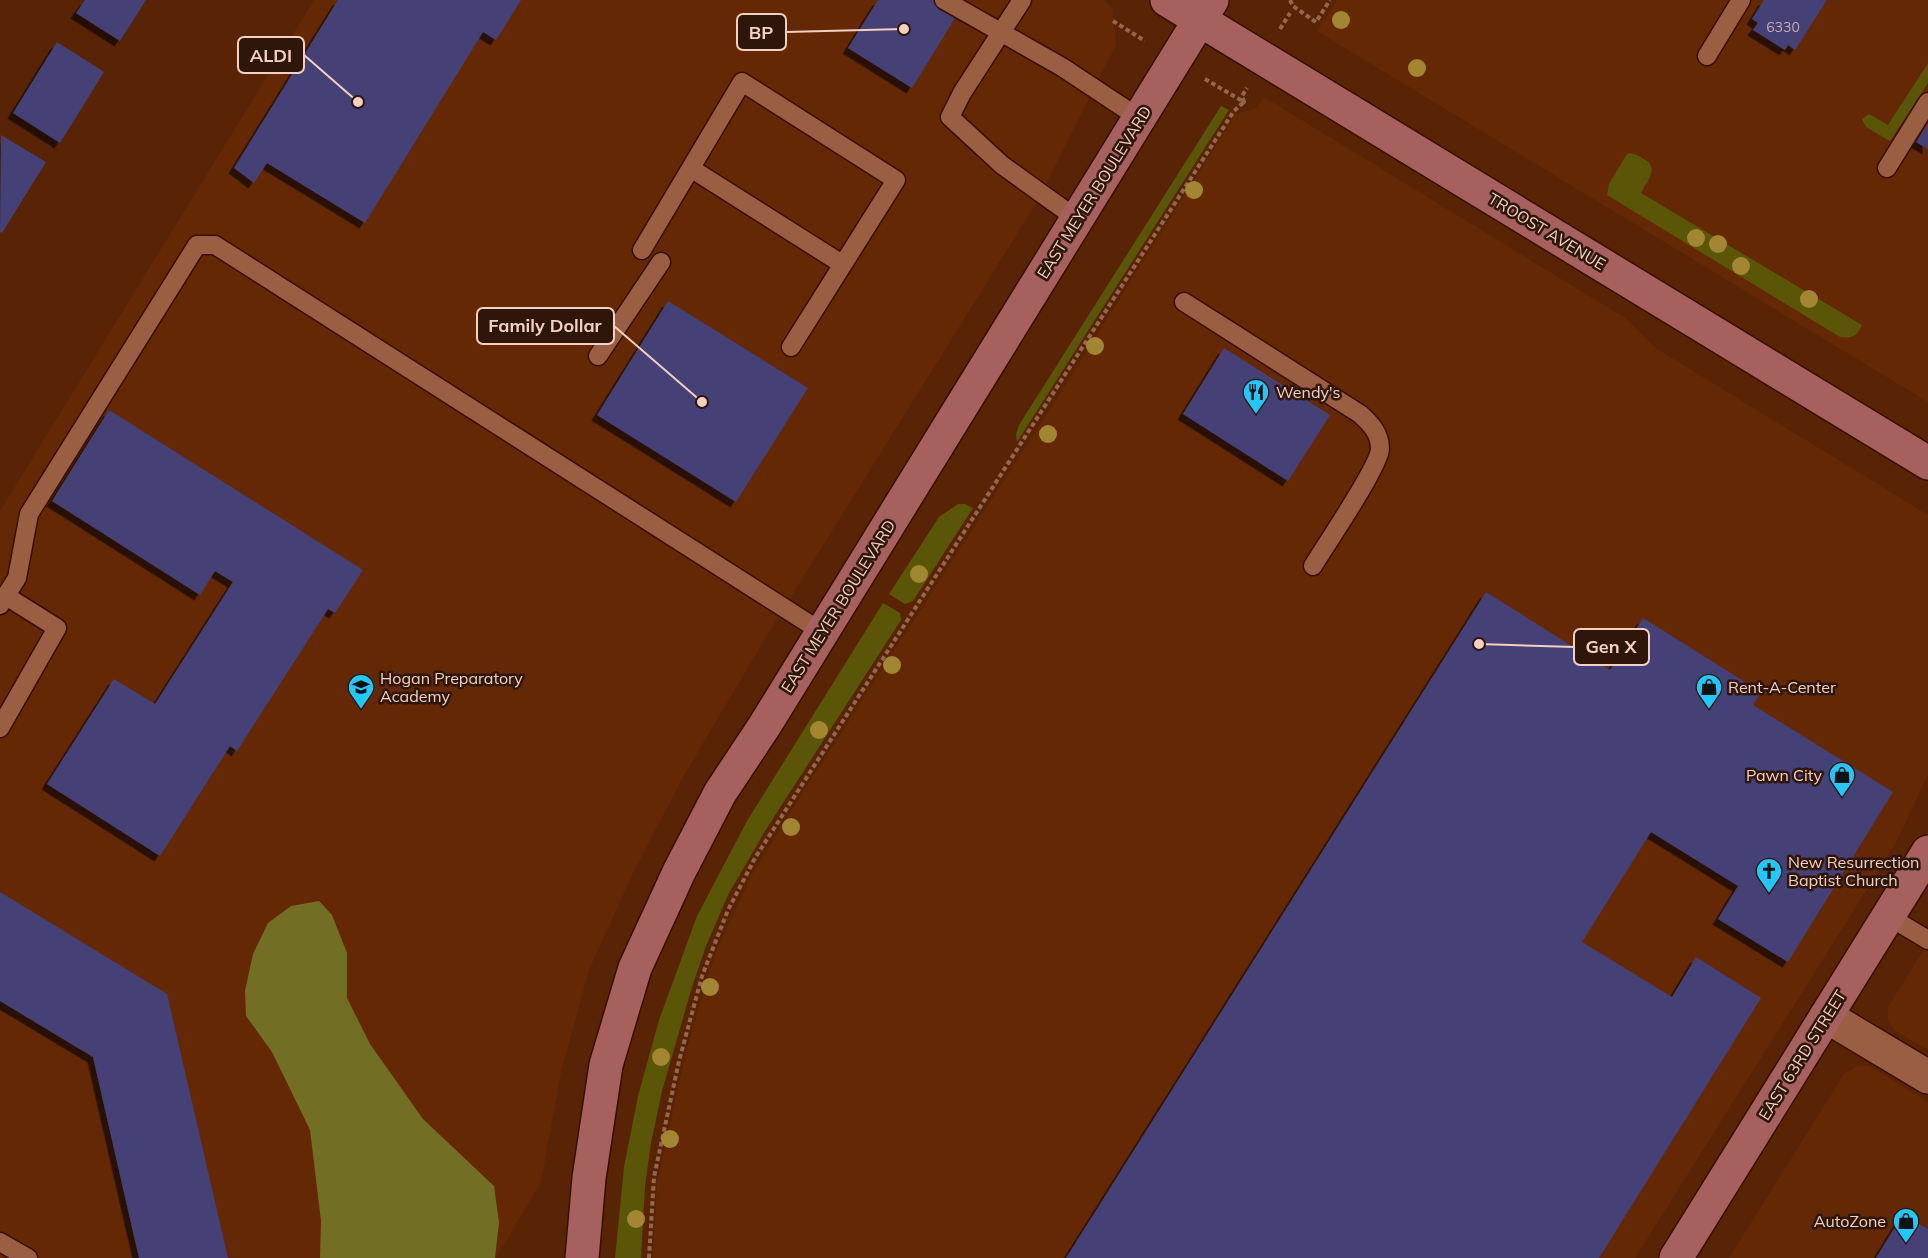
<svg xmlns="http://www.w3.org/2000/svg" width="1928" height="1258" viewBox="0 0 1928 1258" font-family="Mulish,sans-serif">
	<defs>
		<filter id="shadow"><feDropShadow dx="-5.5" dy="5.5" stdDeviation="0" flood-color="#0009"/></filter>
	</defs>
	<rect width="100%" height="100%" fill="#592405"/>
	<g fill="#652804">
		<path d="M314,0H1104L1113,9L1116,45L1038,200L763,642L683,777L633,873L589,970L561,1072L541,1182L496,1258H0V511Z"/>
		<path d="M1337,0H1928V402L1317,31Z"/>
		<path d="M1264,97L1625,318L1657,349L1928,515V774L1896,843L1635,1258H653L657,1184L687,1048L715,954L751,876L798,800L1054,403L1236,114L1257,108Z"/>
		<path d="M1928,943V1050L1894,1030L1888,1020V1007Z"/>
		<path d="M1857,1066H1869L1928,1102V1258H1729L1844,1074Z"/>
	</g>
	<g fill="#5a5507">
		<path d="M1928,63V83L1890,141L1866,127L1862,119L1869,114L1888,125Z"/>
		<path d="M1221,106L1229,110L1017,442L1016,435L1019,425Z"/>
		<path d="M1630,153C1636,154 1639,156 1644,159C1660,168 1647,181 1641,193L1862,325C1857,336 1852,339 1840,337L1607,195L1609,184L1627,154Z"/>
		<path d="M958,504H965L973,508L913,601L905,604L889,594L939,517Z"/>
		<path d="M883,603L900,613L901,620L765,831L728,895L706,946L692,987L662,1091L651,1143L645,1186L641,1258H615L624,1167L638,1096L659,1020L697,916L747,821Z"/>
	</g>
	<path fill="#726e24" d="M319,901L332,915L347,953V998L370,1044L423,1119L494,1186L499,1222L495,1258H320L321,1221L310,1130L272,1052L246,1016L245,991L253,954L268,923L291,906Z"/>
	<g fill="#454076" filter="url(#shadow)">
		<path d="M85,0H146L120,41L76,13Z"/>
		<path d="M338,0H521L496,40L483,32L365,223L267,163L254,183L234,168Z"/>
		<path d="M878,0H966L912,88L848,48Z"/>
		<path d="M1764,0H1827L1795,50L1788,45L1785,50L1753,30L1758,23L1752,19Z"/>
		<path d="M57,42L104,72L60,143L13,113Z"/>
		<path d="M1928,123V149L1916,142Z"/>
		<path d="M1,135L46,162L2,233L0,232Z"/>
		<path d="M668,301L808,388L736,502L597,415Z"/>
		<path d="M1224,348L1330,415L1288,481L1183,414Z"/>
		<path d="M109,410L363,570L335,613L328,609L237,751L230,746L160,856L47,784L114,679L155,704L233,582L215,571L200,595L52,501Z"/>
		<path d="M1486,592L1610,670L1643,618L1761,692L1753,705L1893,792L1788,962L1718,919L1738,886L1651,832L1582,942L1672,997L1696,957L1761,998L1599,1258H1066Z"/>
		<path d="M0,892L167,994L228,1258H139L93,1057L0,1001Z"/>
		<path d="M1903,1214L1928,1229V1258H1876Z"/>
	</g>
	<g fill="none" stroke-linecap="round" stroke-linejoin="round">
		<g stroke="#370f00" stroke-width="21">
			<g id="lane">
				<path d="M944,0L1062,67L1139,118"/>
				<path d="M1022,0L962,93L950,117L1002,165L1077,219"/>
				<path d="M1707,56L1741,0"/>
				<path d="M1887,168L1928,102"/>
				<path d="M692,169L842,264"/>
				<path d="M642,250L742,82L896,180L791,347"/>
				<path d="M1184,302L1360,414C1371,424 1380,433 1380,449C1379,467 1325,546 1313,566"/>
				<path d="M598,356L661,262"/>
				<path d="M0,605L17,578L29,514L197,245H215L822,632"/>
				<path d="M0,728L57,628L6,596"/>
				<path d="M1888,916L1928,940"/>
				<path d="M0,1242L28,1258"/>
			</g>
		</g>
		<g stroke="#370f00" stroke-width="36">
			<path id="street" d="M1826,1016L1928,1077"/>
		</g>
		<g stroke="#370f00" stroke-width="36">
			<g id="secondary">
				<path d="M1167,0L1928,463"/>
				<path d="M582,1258L589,1178L606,1065L635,968L679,872L720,793L765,725L1212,0"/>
				<path d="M1676,1258L1928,852"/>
			</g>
		</g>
		<g stroke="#95674e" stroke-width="4" stroke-dasharray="4.5 3" stroke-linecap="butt">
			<path d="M1290,0L1293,6L1316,22L1330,0"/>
			<path d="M1113,21L1145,41"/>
			<path d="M1280,29L1290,13"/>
			<path d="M1205,79L1244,102L1242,96L1247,88"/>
			<path d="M649,1258L654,1177L679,1061L702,976L728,910L755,858L1234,111L1244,102"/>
		</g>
		<use href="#lane" stroke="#9a5e42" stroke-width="18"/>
		<use href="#street" stroke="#9a5e42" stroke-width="33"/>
		<use href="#secondary" stroke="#a6605d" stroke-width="33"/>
	</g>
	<g fill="#a38632">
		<circle cx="1341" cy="20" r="9"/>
		<circle cx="1417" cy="68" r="9"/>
		<circle cx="1194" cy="190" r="9"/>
		<circle cx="1696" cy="238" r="9"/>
		<circle cx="1718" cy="244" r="9"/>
		<circle cx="1741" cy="266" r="9"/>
		<circle cx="1809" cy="299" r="9"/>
		<circle cx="1095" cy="346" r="9"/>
		<circle cx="1048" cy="434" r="9"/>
		<circle cx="919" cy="574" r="9"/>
		<circle cx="892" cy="665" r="9"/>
		<circle cx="819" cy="730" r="9"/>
		<circle cx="791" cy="827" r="9"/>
		<circle cx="710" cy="987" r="9"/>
		<circle cx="661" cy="1057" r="9"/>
		<circle cx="670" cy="1139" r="9"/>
		<circle cx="636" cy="1219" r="9"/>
	</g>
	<defs>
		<g id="restaurant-pin" transform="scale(1.35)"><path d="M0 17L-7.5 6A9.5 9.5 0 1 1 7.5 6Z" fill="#1ec9fd" stroke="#2e160a"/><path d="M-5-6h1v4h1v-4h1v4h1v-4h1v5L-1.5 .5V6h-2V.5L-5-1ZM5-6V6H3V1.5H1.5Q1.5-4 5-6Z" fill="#111"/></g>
		<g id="school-pin" transform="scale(1.35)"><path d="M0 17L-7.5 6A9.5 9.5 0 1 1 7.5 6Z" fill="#1ec9fd" stroke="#2e160a"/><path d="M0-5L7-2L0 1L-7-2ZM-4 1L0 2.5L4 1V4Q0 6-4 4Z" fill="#111"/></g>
		<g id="shop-pin" transform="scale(1.35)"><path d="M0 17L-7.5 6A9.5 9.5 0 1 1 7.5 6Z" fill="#1ec9fd" stroke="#2e160a"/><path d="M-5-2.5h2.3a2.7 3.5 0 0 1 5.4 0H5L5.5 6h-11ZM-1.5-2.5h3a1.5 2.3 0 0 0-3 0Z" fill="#111"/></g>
		<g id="church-pin" transform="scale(1.35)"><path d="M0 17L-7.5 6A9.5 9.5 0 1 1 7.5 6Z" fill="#1ec9fd" stroke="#2e160a"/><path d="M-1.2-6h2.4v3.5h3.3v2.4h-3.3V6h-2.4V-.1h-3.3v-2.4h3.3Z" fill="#111"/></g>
	</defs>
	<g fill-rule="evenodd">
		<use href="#restaurant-pin" x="1256" y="392"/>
		<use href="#school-pin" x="361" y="687"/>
		<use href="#shop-pin" x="1709" y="687"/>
		<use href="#shop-pin" x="1842" y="775"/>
		<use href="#church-pin" x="1769" y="871"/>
		<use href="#shop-pin" x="1906" y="1221"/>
	</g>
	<g text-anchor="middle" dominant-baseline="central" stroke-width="5" stroke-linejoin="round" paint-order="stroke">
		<g font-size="14" fill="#c8acae">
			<text x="1783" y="27">6330</text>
		</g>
		<g font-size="16" fill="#f3d0c1" stroke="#2e160a">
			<text transform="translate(1094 192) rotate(-58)">EAST MEYER BOULEVARD</text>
			<text transform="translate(1547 231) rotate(31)">TROOST AVENUE</text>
			<text transform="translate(838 606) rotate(-58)">EAST MEYER BOULEVARD</text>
			<text transform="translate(1802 1055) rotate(-58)">EAST 63RD STREET</text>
		</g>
		<g font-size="16" fill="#f3d0c1" stroke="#2e160a" text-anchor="start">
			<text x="1276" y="392">Wendy's</text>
			<text x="380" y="678">Hogan Preparatory<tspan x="380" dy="18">Academy</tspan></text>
			<text x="1728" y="687">Rent-A-Center</text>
			<text x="1822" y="775" text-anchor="end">Pawn City</text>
			<text x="1788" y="862">New Resurrection<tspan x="1788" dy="18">Baptist Church</tspan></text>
			<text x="1886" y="1221" text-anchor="end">AutoZone</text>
		</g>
	</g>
	<path fill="none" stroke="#f3d0c1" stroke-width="2" d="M904 29L786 32M358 102L304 55M702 402L614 326M1479 644L1574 647"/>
	<g fill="#f3d0c1" stroke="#2e160a" stroke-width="2">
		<circle cx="904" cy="29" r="6"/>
		<circle cx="358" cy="102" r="6"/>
		<circle cx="702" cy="402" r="6"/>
		<circle cx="1479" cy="644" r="6"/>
	</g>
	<g fill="#2e160a" stroke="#f3d0c1" stroke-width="2">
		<rect x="737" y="14" width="49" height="36" rx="6"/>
		<rect x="238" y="37" width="66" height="36" rx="6"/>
		<rect x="477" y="308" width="137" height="36" rx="6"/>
		<rect x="1574" y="629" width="75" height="36" rx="6"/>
	</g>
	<g font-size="18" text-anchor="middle" font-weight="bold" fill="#f3d0c1">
		<text x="761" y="39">BP</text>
		<text x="271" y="62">ALDI</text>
		<text x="545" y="332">Family Dollar</text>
		<text x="1611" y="653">Gen X</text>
	</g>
</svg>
